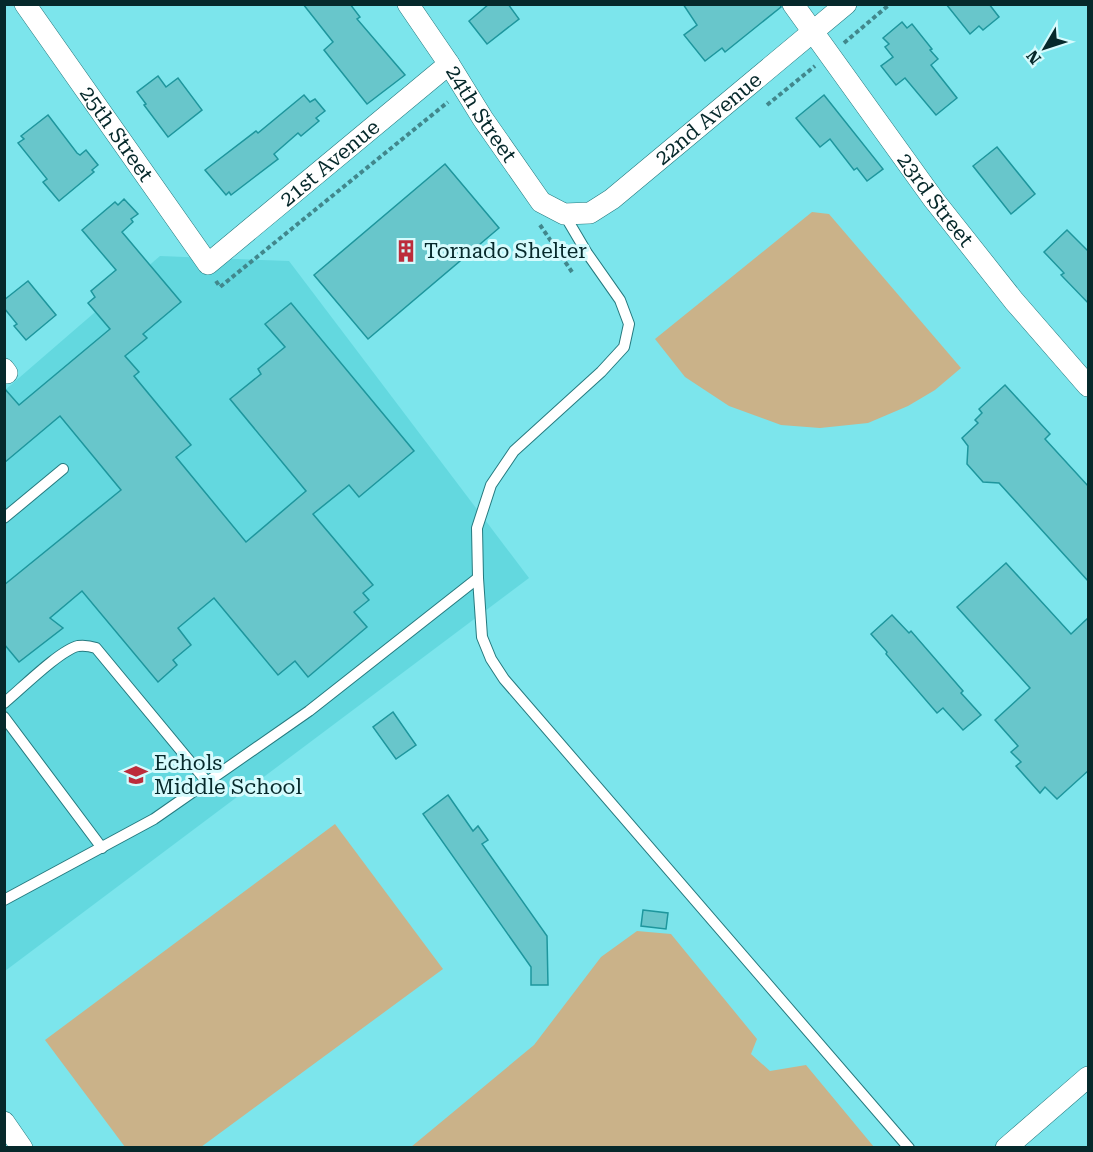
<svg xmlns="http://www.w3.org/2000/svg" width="1093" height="1152" viewBox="0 0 1093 1152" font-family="'Roboto Serif',serif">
	<rect width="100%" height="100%" fill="#7ce5ec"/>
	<path fill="#63d8df" d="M160,256L289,261L529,578L5,971V390Z"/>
	<g fill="#cab289">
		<path d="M812,212L829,214L961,368L935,390L908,406L868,423L820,428L781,425L729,406L685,377L655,339Z"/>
		<path d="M335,824L443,969L201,1147H125L45,1040Z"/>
		<path d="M637,931L671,934L757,1039L751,1054L770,1071L806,1065L874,1147H411L534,1045L601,957Z"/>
	</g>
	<g fill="#68c6cb" stroke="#1e969d" stroke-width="1.5">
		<path d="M303,4H350L360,17L357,19L405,75L367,104L324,50L333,42Z"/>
		<path d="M489,4H508L519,19L487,44L469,21Z"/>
		<path d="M683,4H780L781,7L725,52L722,48L705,61L684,35L697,25Z"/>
		<path d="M946,4H989L999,17L983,30L979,26L970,34Z"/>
		<path d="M902,22L907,28L912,24L932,49L930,50L938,59L931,65L957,98L936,115L905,78L896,85L881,66L893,57L885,47L889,44L883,38Z"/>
		<path d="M158,76L166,87L178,78L202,110L168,137L144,105L146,104L137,92Z"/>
		<path d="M304,95L310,102L315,99L325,111L316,118L319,121L301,136L298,133L274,154L278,159L231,195L229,192L226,195L205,170L256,131L258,133Z"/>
		<path d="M824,95L883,169L867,181L857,168L854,170L830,139L820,147L796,118Z"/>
		<path d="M48,115L77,153L80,155L86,150L98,165L92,170L94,172L59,201L43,182L47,179L18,143L24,139L21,136Z"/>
		<path d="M997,147L1035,194L1011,214L973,166Z"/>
		<path d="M445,164L499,228L368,339L314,275Z"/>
		<path d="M124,199L138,214L131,219L133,222L122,232L181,302L143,334L147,338L125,356L139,372L134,376L191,445L176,457L246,542L306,491L230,399L261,374L258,369L285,347L265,324L291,303L414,451L359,497L349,485L313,514L373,585L363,593L369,600L354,612L367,627L308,677L295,661L278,675L214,598L178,628L191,645L173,660L177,665L158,682L82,591L50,618L63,628L19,662L4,644V585L121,490L60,416L4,463V388L19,405L110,329L88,303L95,297L91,291L116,270L82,230L115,202L118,205Z"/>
		<path d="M1067,230L1089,252V304L1061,275L1064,273L1044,252Z"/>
		<path d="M28,281L56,315L26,340L14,326L17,324L4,308V300Z"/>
		<path d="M1005,385L1050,434L1045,439L1089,487V582L999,483L983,482L967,464L968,446L962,438L978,423L975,420L982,413L979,409Z"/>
		<path d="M1006,563L1071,634L1089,617V770L1057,799L1045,787L1040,793L1016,766L1021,762L1011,752L1018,746L995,720L1030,688L957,607Z"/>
		<path d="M892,615L909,633L911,631L963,691L961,693L981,715L963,730L943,708L937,713L886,654L887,652L871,634Z"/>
		<path d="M393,712L416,745L396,759L373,727Z"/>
		<path d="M448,795L473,831L478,826L488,840L482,844L547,936L548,985H531V967L423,814Z"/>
		<path d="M643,910L668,913L666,929L641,926Z"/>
	</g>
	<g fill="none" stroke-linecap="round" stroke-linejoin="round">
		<g stroke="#257a7f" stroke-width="12">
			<g id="lane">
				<path d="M564,214L587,253L620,300L629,324L624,347L601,372L514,451L491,485L477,528L478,578L482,637L491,659L504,679L909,1148"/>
				<path d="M4,518L63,469"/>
				<path d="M4,703C20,690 60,650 78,646C85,645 90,646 96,648L207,782"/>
				<path d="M4,717L102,848"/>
				<path d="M4,900L154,819L309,711L478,578"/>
			</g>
		</g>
		<g stroke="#257a7f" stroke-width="22">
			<g id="street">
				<path id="s1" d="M25,4L208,264L449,64"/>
				<path id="s2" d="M408,4L449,64L483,119L541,202L564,214L590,213L612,199L846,4"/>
				<path id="s3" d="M793,4L934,200L1014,301L1088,386"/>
				<path d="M4,369L7,373"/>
				<path d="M4,1122L22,1148"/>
				<path d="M1006,1148L1088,1077"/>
			</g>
		</g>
		<g stroke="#41878c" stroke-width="4" stroke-dasharray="4.5 3" stroke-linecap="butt">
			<path d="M844,43L890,4"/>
			<path d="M767,105L815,66"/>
			<path d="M540,225L572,272"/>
			<path d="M216,281L220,287L448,102"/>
		</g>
		<use href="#lane" stroke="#fff" stroke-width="10"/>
		<use href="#street" stroke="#fff" stroke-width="21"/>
	</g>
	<defs>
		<g id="building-bare" transform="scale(1.8)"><path d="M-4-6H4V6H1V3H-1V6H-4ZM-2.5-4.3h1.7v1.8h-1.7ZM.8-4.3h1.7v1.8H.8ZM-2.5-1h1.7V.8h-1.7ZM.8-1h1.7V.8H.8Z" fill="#bc2c3b" stroke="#d5fbfd" stroke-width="2.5" paint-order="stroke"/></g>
		<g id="school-bare" transform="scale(1.8)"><path d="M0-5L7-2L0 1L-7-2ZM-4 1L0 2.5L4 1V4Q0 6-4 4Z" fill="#bc2c3b" stroke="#d5fbfd" stroke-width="2.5" paint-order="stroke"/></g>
	</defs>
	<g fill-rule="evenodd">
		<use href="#building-bare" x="406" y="251"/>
		<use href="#school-bare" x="136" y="775"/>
	</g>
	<g text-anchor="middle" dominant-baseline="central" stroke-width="6" stroke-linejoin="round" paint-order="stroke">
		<g font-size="21" fill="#06292b" stroke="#d5fbfd">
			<text stroke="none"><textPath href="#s2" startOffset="132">24th Street</textPath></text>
			<text stroke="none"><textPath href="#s2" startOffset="442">22nd Avenue</textPath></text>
			<text stroke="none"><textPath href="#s1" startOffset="159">25th Street</textPath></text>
			<text stroke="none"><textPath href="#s1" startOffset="476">21st Avenue</textPath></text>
			<text stroke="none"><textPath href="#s3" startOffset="242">23rd Street</textPath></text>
		</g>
		<g font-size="21" fill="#06292b" stroke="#d5fbfd" text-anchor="start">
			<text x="424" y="251">Tornado Shelter</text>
			<text x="154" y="763">Echols<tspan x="154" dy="24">Middle School</tspan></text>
		</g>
	</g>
	<rect width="1093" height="1152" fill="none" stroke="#06292b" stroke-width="12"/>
	<g transform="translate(1045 48) rotate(231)" stroke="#d5fbfd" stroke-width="4.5" paint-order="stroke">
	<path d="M0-4.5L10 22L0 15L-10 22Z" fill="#06292b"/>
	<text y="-9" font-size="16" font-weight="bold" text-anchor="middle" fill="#06292b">N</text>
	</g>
</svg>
